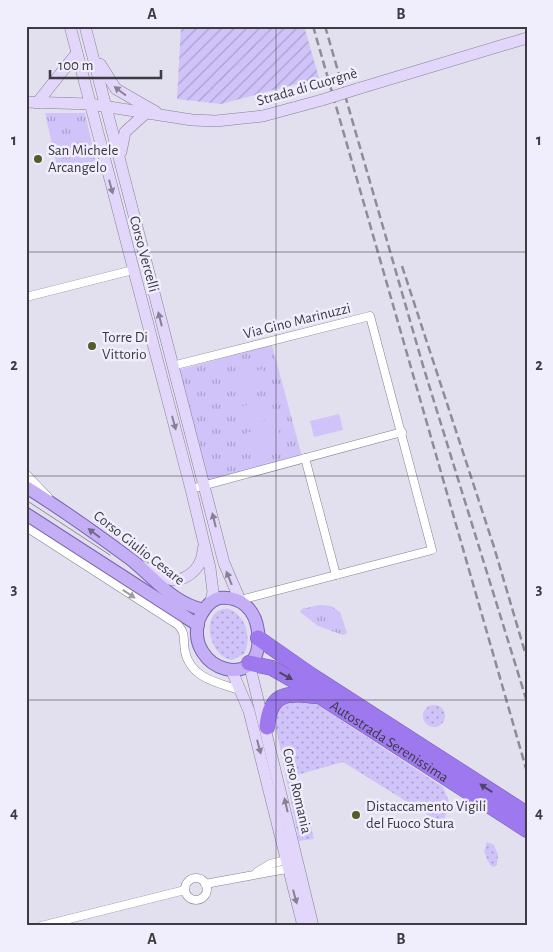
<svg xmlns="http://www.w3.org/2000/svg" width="553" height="952" viewBox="0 0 553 952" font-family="'Alegreya Sans',sans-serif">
	<defs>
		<pattern id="grass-dots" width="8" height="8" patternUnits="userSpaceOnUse" patternTransform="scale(1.25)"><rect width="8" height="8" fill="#d0c3f9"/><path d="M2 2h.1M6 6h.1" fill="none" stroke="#aaa0cb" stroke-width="1.8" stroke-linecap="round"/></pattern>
		<pattern id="park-tufts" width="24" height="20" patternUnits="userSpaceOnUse" patternTransform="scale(1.25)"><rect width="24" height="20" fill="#d0c3f9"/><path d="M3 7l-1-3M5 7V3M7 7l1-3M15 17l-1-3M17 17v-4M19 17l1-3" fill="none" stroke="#aaa0cb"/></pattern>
		<pattern id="garden-furrows" width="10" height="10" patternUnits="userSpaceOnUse" patternTransform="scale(1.25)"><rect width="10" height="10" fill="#d0c3f9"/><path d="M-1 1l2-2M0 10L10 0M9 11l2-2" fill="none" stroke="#aaa0cb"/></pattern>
	</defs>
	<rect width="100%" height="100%" fill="#e2dfee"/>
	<g fill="url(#grass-dots)">
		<path d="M229,609C246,616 252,637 244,654L232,660C206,656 200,606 229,609Z"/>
		<path d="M309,699L443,787L450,804L443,822L441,823L343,762L297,775L314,839L299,841L274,718L282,703Z"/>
		<circle cx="434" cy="716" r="11"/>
		<path d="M487,842L494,845L498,855L497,865L494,867L490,865L484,852Z"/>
	</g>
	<g fill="url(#park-tufts)">
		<path d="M45,113H85L96,161L55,170L56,162Z"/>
		<path d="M272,345L302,457L208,482L178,370Z"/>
		<path d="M319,605L331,606L340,612L347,633L343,635L318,626L300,612L302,609Z"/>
	</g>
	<path fill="url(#garden-furrows)" d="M304,26L319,78L221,104L177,99L181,27Z"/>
	<g fill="#d0c3f9">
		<path d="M263,369L268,388L237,396L232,378Z"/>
		<path d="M270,399L276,417L245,426L239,407Z"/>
		<path d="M339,414L343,430L314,437L310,421Z"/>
		<path d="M277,424L282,443L251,452L246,433Z"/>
	</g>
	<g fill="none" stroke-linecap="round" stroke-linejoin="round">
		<g stroke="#85828f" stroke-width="9">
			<g id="street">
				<path d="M26,297L133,270"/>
				<path d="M172,366L370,316L432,550L240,600"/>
				<path d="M305,458L336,575"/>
				<path d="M26,474L48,497"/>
				<path d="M191,489L402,432"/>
				<path d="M26,527L178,625C186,633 183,640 185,651C190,678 218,683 240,690"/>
				<path d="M257,872L270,864L290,859"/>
				<circle cx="196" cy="889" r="11"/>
				<path d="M205,884L292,868"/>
				<path d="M41,926L185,890"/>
			</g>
		</g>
		<g stroke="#85828f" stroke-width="12">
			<g id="secondary">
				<path d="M70,26L191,489L210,568L213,592L211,601"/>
				<path d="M85,26L224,563L240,600"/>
				<path d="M100,64L116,89L156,112"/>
				<path d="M357,89L527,38"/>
				<path d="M26,102L90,104L192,120L216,121L263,116L322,100"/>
				<path d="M37,103L77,53"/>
				<path d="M121,152L125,132L146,113"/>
				<path d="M144,567C153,572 163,579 173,580C190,580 203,565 203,549"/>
				<path d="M249,663L313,926"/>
				<path d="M232,671L249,711L303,926"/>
			</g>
		</g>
		<g stroke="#7b63b2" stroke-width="14">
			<g id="primary">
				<path d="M26,487C63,510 98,535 133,561C156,580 173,603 204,610"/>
				<path d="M26,514L198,625"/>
				<path d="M219,598C241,596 255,609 258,631C266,696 183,671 199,619C203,610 209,601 219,598Z"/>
			</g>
		</g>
		<g stroke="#7b63b2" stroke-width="16">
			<g id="highway">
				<path d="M258,638L311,675L527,814"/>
				<path id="s1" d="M249,663L272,668L307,688L527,830"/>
				<path d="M267,727C270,694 285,692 314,696"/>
			</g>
		</g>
		<use href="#street" stroke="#fff" stroke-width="8"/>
		<use href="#secondary" stroke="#e2d6fa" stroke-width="11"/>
		<use href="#primary" stroke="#c4aef5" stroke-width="12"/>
		<use href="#highway" stroke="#9d78ef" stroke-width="15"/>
		<path stroke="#8e8c96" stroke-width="1" d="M26,500L110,555"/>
		<g stroke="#8e8c96" stroke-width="2.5" stroke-dasharray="8 4" stroke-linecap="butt">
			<path d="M313,26L527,772"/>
			<path d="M325,26L424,369L527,702"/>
			<path d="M402,266L494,547L527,659"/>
		</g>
		<g stroke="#85828f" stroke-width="12" stroke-linecap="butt">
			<path id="secondary-bridge" d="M322,100L357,89"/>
		</g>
		<use href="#secondary-bridge" stroke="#e2d6fa" stroke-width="11"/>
	</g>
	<defs><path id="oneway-solid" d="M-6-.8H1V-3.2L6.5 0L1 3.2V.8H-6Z" transform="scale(1.25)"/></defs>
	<g fill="#878194">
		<use href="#oneway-solid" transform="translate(120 91) rotate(-143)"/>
		<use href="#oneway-solid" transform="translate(111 187) rotate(75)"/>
		<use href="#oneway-solid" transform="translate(160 319) rotate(-104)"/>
		<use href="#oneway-solid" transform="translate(174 423) rotate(75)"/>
		<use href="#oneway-solid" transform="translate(214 520) rotate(-104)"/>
		<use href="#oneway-solid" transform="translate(229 578) rotate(-112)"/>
		<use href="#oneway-solid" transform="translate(259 747) rotate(75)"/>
		<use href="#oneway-solid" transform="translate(286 805) rotate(-103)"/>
		<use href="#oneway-solid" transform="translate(295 897) rotate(75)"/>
	</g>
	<use fill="#736989" href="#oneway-solid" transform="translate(94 533) rotate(-143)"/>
	<use fill="#9e9da0" href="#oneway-solid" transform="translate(129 594) rotate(33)"/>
	<g fill="#504764">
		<use href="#oneway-solid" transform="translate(286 676) rotate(29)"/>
		<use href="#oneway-solid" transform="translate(486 788) rotate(-147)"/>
	</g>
	<path fill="none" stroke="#3d3b41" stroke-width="1" stroke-opacity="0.55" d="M276,26V926M26,252H527M26,476H527M26,700H527"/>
	<g fill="#555c2a" stroke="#f0edfc" stroke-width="2">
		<circle cx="38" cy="159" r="5"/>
		<circle cx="92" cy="346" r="5"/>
		<circle cx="356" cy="815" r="5"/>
	</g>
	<g text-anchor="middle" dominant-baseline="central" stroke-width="5" stroke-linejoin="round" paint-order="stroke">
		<g font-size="15" fill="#3d3b41" stroke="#f0edfc">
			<text transform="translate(307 87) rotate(-16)">Strada di Cuorgnè</text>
			<text transform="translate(144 254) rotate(75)">Corso Vercelli</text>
			<text transform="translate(297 321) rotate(-14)">Via Gino Marinuzzi</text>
			<text transform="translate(139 548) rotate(38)">Corso Giulio Cesare</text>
			<text stroke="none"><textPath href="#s1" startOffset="162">Autostrada Serenissima</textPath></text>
			<text transform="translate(297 791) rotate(77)">Corso Romania</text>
		</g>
		<g font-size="15" fill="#3d3b41" stroke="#f0edfc" text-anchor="start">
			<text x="48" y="150">San Michele<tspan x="48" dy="17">Arcangelo</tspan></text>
			<text x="102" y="337">Torre Di<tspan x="102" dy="17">Vittorio</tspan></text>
			<text x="366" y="806">Distaccamento Vigili<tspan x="366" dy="17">del Fuoco Stura</tspan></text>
		</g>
	</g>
	<rect width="553" height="952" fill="none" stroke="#f0edfc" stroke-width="55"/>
	<path d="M50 70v8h111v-8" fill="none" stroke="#3d3b41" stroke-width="2.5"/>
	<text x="58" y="70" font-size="15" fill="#3d3b41" stroke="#f0edfc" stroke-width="4" paint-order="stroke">100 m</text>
	<rect x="28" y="28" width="498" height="896" fill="none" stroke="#3d3b41" stroke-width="2"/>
	<g font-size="16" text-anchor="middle" font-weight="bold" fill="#3d3b41">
		<text x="152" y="19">A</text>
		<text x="401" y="19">B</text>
		<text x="14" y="145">1</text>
		<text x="539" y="145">1</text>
		<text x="14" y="370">2</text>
		<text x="539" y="370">2</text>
		<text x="14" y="594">3</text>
		<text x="539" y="594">3</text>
		<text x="14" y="818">4</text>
		<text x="539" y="818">4</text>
		<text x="152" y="944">A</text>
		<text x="401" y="944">B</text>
	</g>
</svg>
